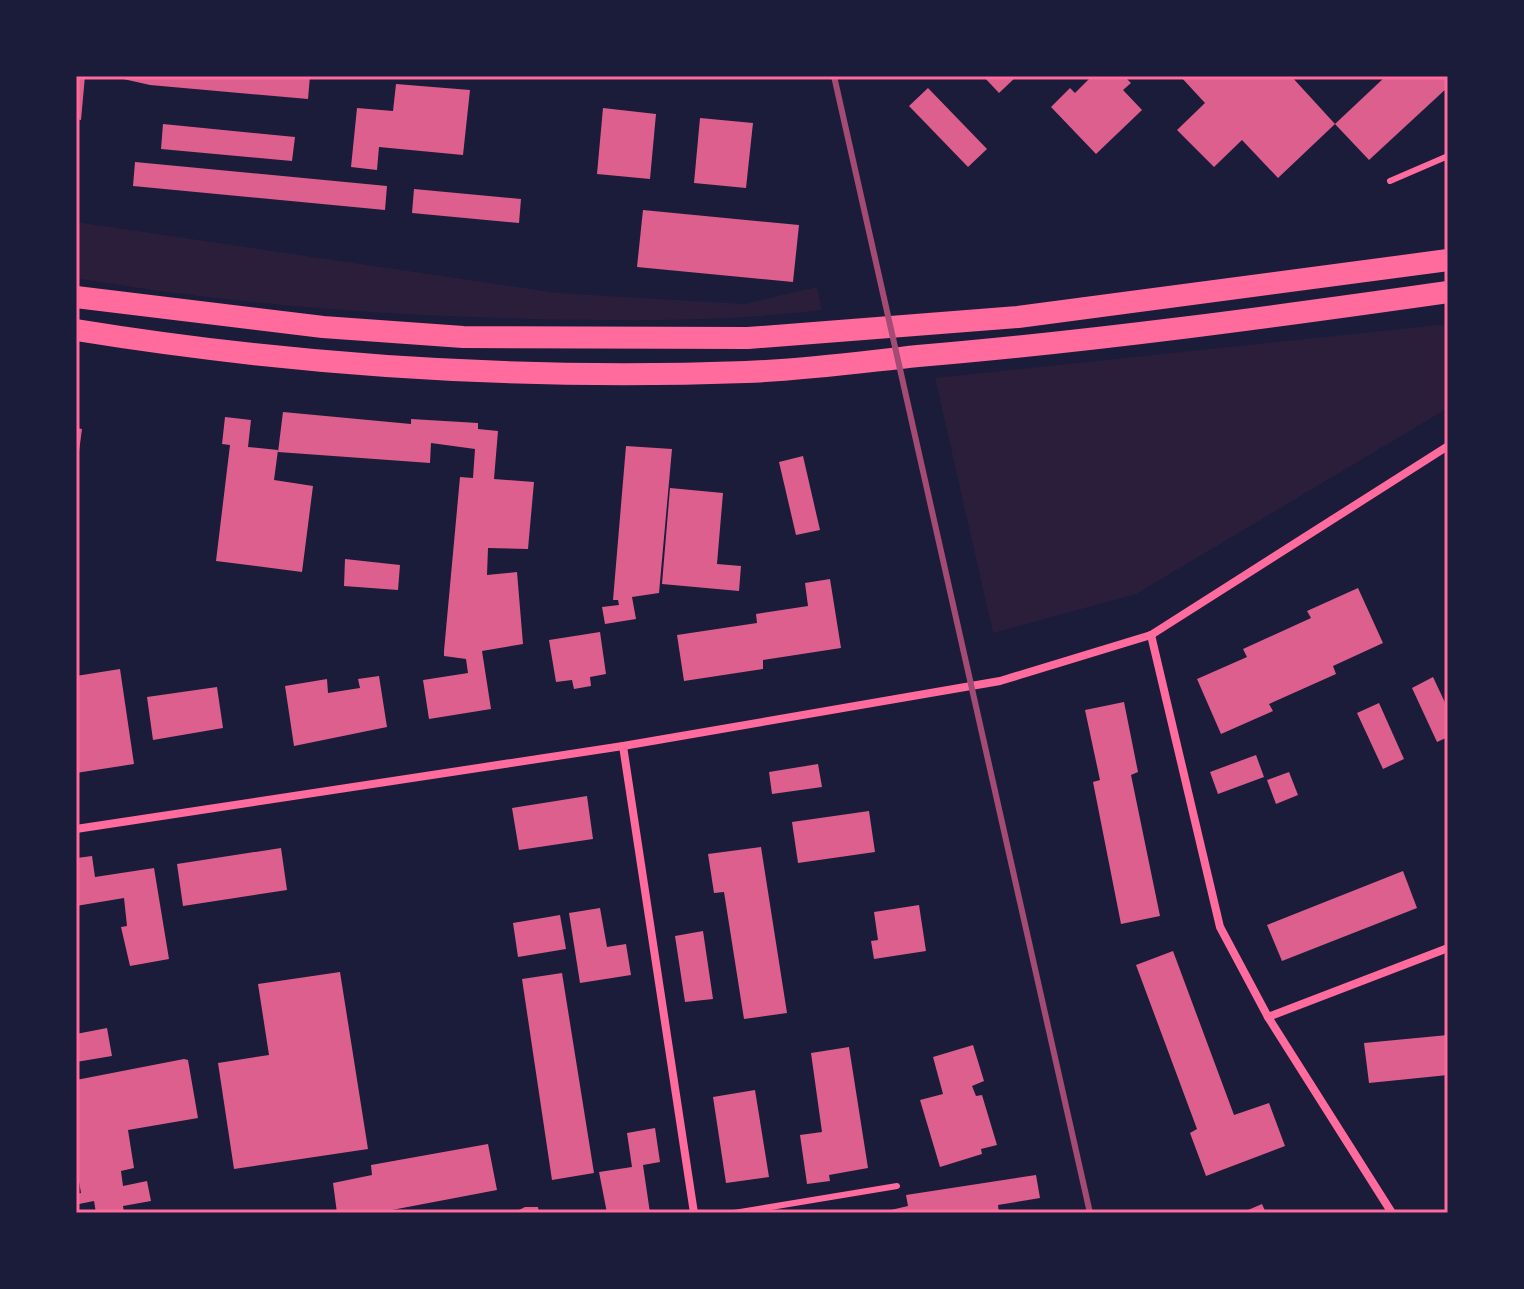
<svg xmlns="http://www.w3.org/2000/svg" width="1524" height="1289" viewBox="0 0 1524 1289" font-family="'Golos Text',sans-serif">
	<rect width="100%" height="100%" fill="#1b1b3a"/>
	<g fill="#2a1e3b">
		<path d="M76,222L557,293L744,304L817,287L822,310C725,322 628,321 530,319C378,315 226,304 76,278Z"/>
		<path d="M1448,324V408L1136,594L993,633L935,378Z"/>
	</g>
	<g fill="#dd5f8e">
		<path d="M76,76H85L81,120L76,119Z"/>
		<path d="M110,76H310L308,99L150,85Z"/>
		<path d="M983,76H1017L999,93Z"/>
		<path d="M1092,76H1124L1131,83L1123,90L1142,110L1096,154L1051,107L1070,88L1075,93Z"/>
		<path d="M1180,76H1291L1335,124L1278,178L1242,140L1214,167L1177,130L1205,103Z"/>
		<path d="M1386,76H1448V87L1369,160L1335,124Z"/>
		<path d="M396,84L470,90L463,155L379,147L377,170L351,167L357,108L393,111Z"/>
		<path d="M928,88L987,149L968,167L909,106Z"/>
		<path d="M603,108L656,114L650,179L597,174Z"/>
		<path d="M700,118L753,123L746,188L694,183Z"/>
		<path d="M163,124L295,137L292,161L161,149Z"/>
		<path d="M135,162L387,186L385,210L133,186Z"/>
		<path d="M414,189L521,199L519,223L412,213Z"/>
		<path d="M643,210L799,225L793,282L637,267Z"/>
		<path d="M283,412L411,424V419L478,423V429L498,431L494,479L534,482L528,549L488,548L487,575L517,572L523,644L482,651L491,709L429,719L423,680L468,673L466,659L444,656V651L460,477L473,478L475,449L431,443L430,463L278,452Z"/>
		<path d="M225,417L251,420L248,447L278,450L274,480L313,486L302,572L216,561L230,445L222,444Z"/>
		<path d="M76,428L82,429L78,459H76Z"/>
		<path d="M626,446L672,449L659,593L632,597L636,619L605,624L602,607L619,605L618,600H613Z"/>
		<path d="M803,456L820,530L796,535L779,462Z"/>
		<path d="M670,488L723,493L717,564L741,566L739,591L662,584Z"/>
		<path d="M345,559L400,565L398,590L344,586Z"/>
		<path d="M830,579L841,648L763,660V669L684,681L677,635L757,623L756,614L808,606L805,583Z"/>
		<path d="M1358,588L1383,643L1333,666L1336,674L1269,704L1273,711L1221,734L1197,679L1247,657L1243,649L1311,618L1307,611Z"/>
		<path d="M600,632L606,674L590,677L591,686L574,689L572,680L556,682L549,640Z"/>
		<path d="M120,669L134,764L76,773V676Z"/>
		<path d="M379,676L387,727L294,746L285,686L327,679L328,693L360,688L358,679Z"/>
		<path d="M1433,677L1448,709V737L1437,742L1412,688Z"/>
		<path d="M217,687L223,728L153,740L147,697Z"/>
		<path d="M1124,702L1138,772L1131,775L1160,916L1121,924L1093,782L1100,780L1085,710Z"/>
		<path d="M1379,703L1404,759L1383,769L1357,713Z"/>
		<path d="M1256,755L1264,777L1218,794L1210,772Z"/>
		<path d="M818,764L822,787L772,794L769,772Z"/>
		<path d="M1289,772L1298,795L1276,804L1267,780Z"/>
		<path d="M587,796L593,839L519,850L512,808Z"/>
		<path d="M869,811L875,852L798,863L792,822Z"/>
		<path d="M761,847L787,1013L744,1019L724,892L714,893L708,854Z"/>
		<path d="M281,848L287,890L183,906L177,864Z"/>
		<path d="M92,856L95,877L154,868L169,959L130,966L121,927L127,926L124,898L76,906L77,858Z"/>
		<path d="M1403,871L1417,908L1282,961L1267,925Z"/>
		<path d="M919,905L926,951L874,959L871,941L878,940L874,912Z"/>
		<path d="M600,908L607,947L626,944L631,975L580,983L569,913Z"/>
		<path d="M560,915L566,949L518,957L513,923Z"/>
		<path d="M703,931L713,999L685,1002L675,936Z"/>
		<path d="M1173,951L1234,1115L1269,1103L1285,1146L1206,1176L1190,1133L1197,1129L1136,965Z"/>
		<path d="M340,972L368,1149L234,1169L218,1063L269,1055L258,984Z"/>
		<path d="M562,973L594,1173L552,1180L522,979Z"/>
		<path d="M107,1028L112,1056L76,1062V1034Z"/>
		<path d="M1448,1035V1075L1369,1083L1364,1043Z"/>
		<path d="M973,1045L984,1081L972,1086L976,1096L982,1095L997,1145L981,1149L982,1154L940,1167L920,1100L943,1094L933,1057Z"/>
		<path d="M849,1047L868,1168L829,1175L830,1181L807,1184L800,1135L822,1132L811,1053Z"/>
		<path d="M184,1059L188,1060L198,1118L128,1130L134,1168L121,1171L123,1186L147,1181L151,1201L123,1206L124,1213H96L94,1201L79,1204L77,1194L81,1193L76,1164V1080Z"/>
		<path d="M755,1090L769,1177L726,1183L713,1097Z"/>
		<path d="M655,1128L660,1162L643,1165L650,1213H607L599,1172L632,1167L627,1133Z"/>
		<path d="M488,1144L497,1190L376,1213H337L333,1183L372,1175L371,1165Z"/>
		<path d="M1036,1175L1040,1198L998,1205L999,1213H878L908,1206L906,1195Z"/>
		<path d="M1262,1204L1266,1213H1241Z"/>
		<path d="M525,1207H538L539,1213H513Z"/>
	</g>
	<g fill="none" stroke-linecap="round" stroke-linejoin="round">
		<g stroke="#ff6b9d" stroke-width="6">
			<path d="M1390,181L1448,156"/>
			<path d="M734,1213L897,1186"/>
		</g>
		<g stroke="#ff6b9d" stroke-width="8">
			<path d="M1151,635L1220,927L1268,1017L1392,1213"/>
			<path d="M623,746L694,1213"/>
			<path d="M76,829L623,746L1000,681L1151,635L1448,446"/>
			<path d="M1268,1017L1448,948"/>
		</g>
		<g stroke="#ff6b9d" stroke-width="22">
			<path d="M76,297L323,327L463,337L748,338L1018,317L1448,260"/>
			<path d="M76,330C298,366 521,380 746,372C803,370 861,362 918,356C1096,341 1272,317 1448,292"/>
		</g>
		<path stroke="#a44b75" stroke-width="6" d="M834,76L1090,1213"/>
	</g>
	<rect width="1524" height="1289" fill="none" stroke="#1b1b3a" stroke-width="156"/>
	<rect x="78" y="78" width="1368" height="1133" fill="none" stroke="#ff6b9d" stroke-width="3"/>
</svg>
